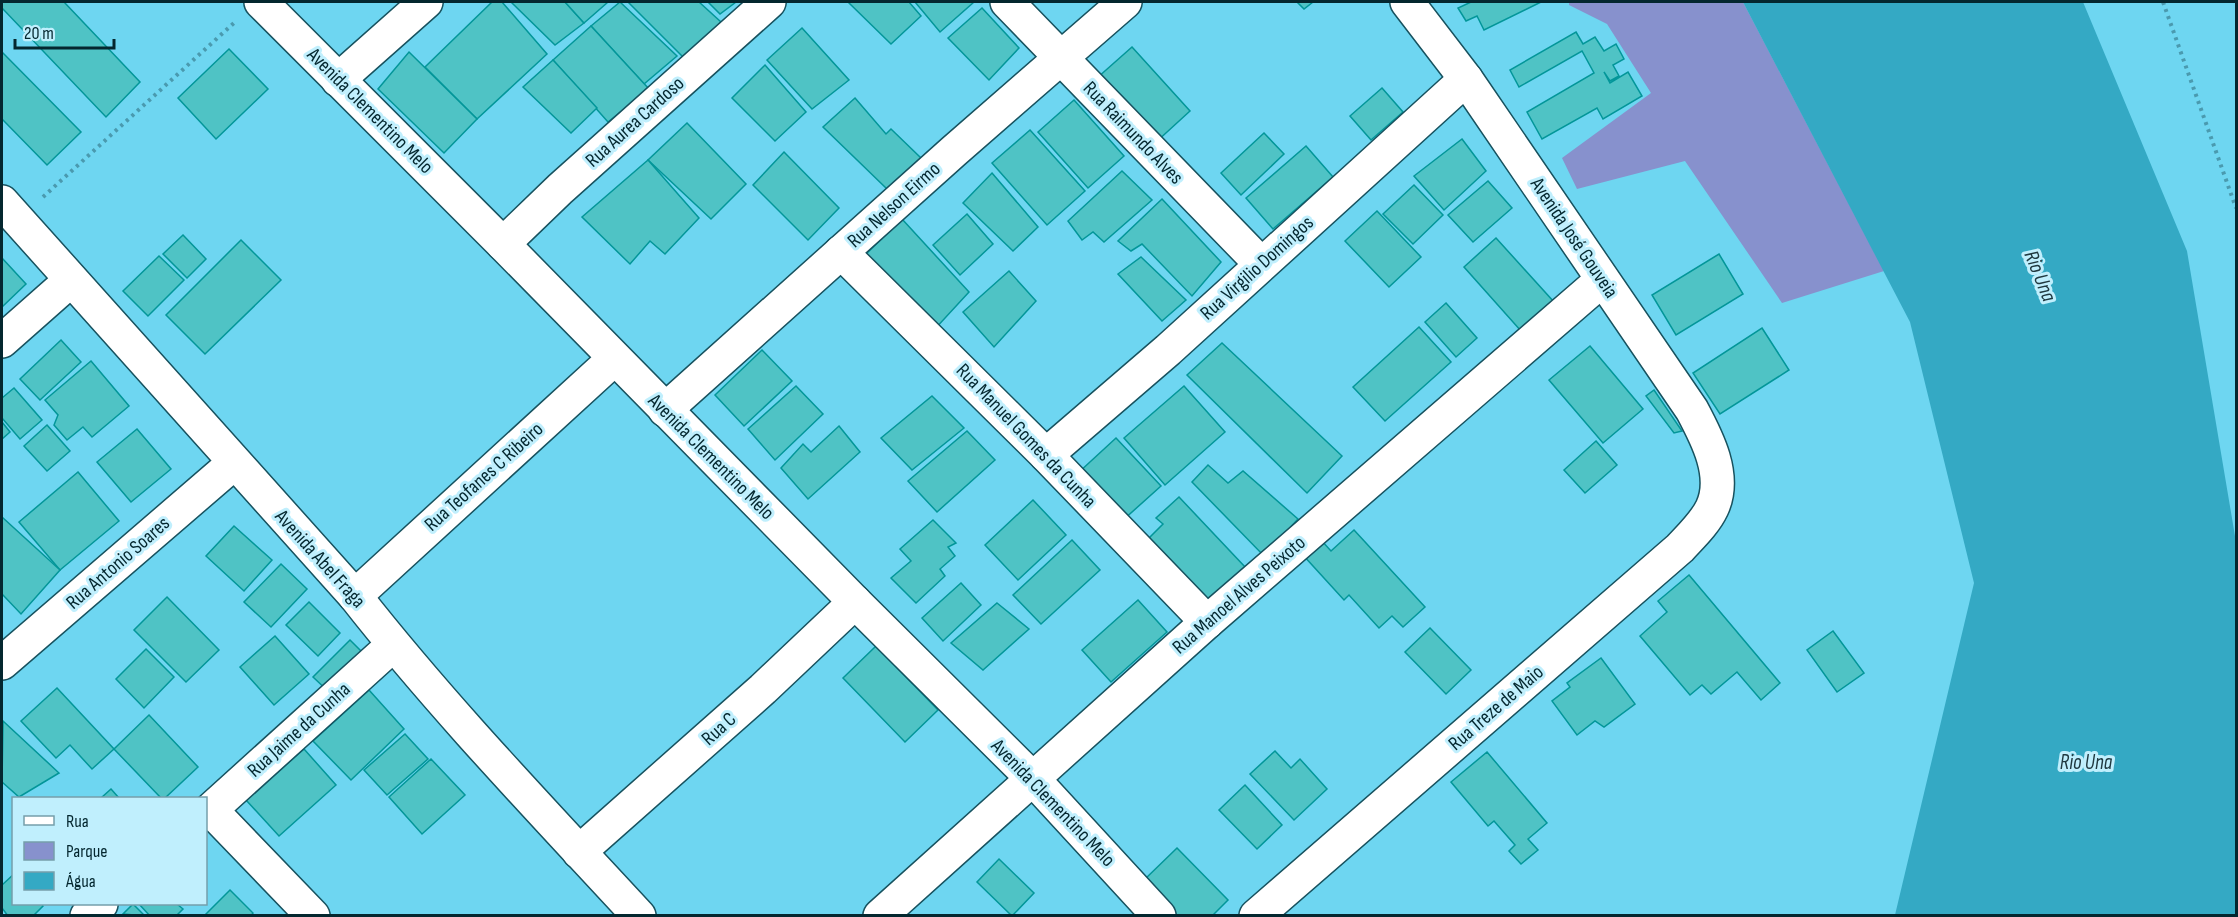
<svg xmlns="http://www.w3.org/2000/svg" width="2238" height="917" viewBox="0 0 2238 917" font-family="'Sofia Sans Condensed',sans-serif">
	<rect width="100%" height="100%" fill="#6ed6f1"/>
	<path fill="#8791cd" d="M1569,2H1743L1884,271L1782,303L1685,161L1577,189L1562,158L1651,93L1607,24L1569,5Z"/>
	<path fill="#34a9c4" d="M1743,2H2083L2187,251L2236,542V915H1895L1974,583L1910,322Z"/>
	<g fill="#4fc3c5" stroke="#039699" stroke-width="1.5">
		<path d="M2,2H64L140,82L106,117L2,8Z"/>
		<path d="M492,2H502L547,54L477,119L425,67Z"/>
		<path d="M511,2H565L584,23L555,45Z"/>
		<path d="M565,2H608L584,23Z"/>
		<path d="M620,2L677,56L644,84L591,26Z"/>
		<path d="M628,2H699L721,22L684,58Z"/>
		<path d="M708,2H736L720,14Z"/>
		<path d="M848,2H909L921,16L891,44Z"/>
		<path d="M915,2H974L940,32Z"/>
		<path d="M1297,2H1313L1304,9Z"/>
		<path d="M1471,2H1541L1484,30L1477,16L1466,21L1458,8Z"/>
		<path d="M982,8L1019,48L989,80L948,38Z"/>
		<path d="M591,26L649,89L608,122L553,60Z"/>
		<path d="M802,28L849,80L812,109L767,60Z"/>
		<path d="M1576,32L1583,44L1595,37L1604,51L1616,44L1624,59L1613,65L1619,76L1610,81L1604,72L1610,83L1628,72L1642,96L1603,119L1597,108L1542,139L1527,112L1594,73L1582,51L1519,87L1510,70Z"/>
		<path d="M1132,47L1190,111L1155,143L1097,78Z"/>
		<path d="M229,49L268,89L216,139L178,98Z"/>
		<path d="M2,52L81,132L47,165L2,119Z"/>
		<path d="M409,52L477,119L444,153L378,89Z"/>
		<path d="M553,60L597,108L571,133L523,87Z"/>
		<path d="M765,65L806,112L775,141L732,98Z"/>
		<path d="M1382,88L1403,112L1371,140L1350,116Z"/>
		<path d="M855,98L886,134L891,129L921,158L887,189L823,127Z"/>
		<path d="M1074,100L1124,156L1088,188L1038,132Z"/>
		<path d="M687,123L746,184L711,219L648,160Z"/>
		<path d="M1030,130L1085,191L1047,225L992,163Z"/>
		<path d="M1264,133L1284,154L1241,195L1221,173Z"/>
		<path d="M1462,139L1486,171L1444,210L1414,176Z"/>
		<path d="M1306,146L1333,177L1273,229L1246,198Z"/>
		<path d="M784,152L839,208L808,240L753,185Z"/>
		<path d="M648,160L699,218L665,254L650,241L630,264L582,217Z"/>
		<path d="M1122,171L1152,200L1104,242L1093,232L1082,240L1068,221Z"/>
		<path d="M992,173L1038,227L1013,251L963,203Z"/>
		<path d="M1488,181L1512,208L1473,242L1448,215Z"/>
		<path d="M1414,185L1443,215L1413,244L1383,214Z"/>
		<path d="M1162,199L1221,262L1192,296L1142,244L1131,251L1118,241Z"/>
		<path d="M1377,211L1421,257L1389,287L1345,241Z"/>
		<path d="M967,214L993,244L960,275L933,245Z"/>
		<path d="M902,219L969,292L934,330L863,257Z"/>
		<path d="M183,235L206,259L187,278L163,254Z"/>
		<path d="M1496,238L1554,302L1521,331L1464,267Z"/>
		<path d="M241,240L281,280L205,354L166,315Z"/>
		<path d="M1719,254L1743,294L1676,335L1652,295Z"/>
		<path d="M159,256L184,280L148,316L123,291Z"/>
		<path d="M1141,257L1186,300L1162,321L1118,274Z"/>
		<path d="M2,258L26,284L2,307Z"/>
		<path d="M1009,271L1036,301L994,347L963,312Z"/>
		<path d="M1446,303L1477,338L1456,357L1425,322Z"/>
		<path d="M1419,327L1451,362L1385,421L1353,387Z"/>
		<path d="M1762,328L1789,370L1720,414L1693,373Z"/>
		<path d="M61,340L81,362L40,400L20,379Z"/>
		<path d="M1222,343L1342,456L1307,493L1187,375Z"/>
		<path d="M1590,346L1643,409L1603,443L1549,380Z"/>
		<path d="M762,350L792,381L744,426L715,395Z"/>
		<path d="M91,361L129,406L92,437L83,427L67,440L54,425L58,415L45,400Z"/>
		<path d="M796,386L823,414L775,460L748,429Z"/>
		<path d="M1184,386L1225,432L1165,485L1124,438Z"/>
		<path d="M14,388L42,420L20,439L2,418V398Z"/>
		<path d="M1654,390L1682,431L1674,433L1646,396Z"/>
		<path d="M932,396L964,428L912,470L881,438Z"/>
		<path d="M2,422L10,432L2,439Z"/>
		<path d="M47,425L70,451L47,471L24,446Z"/>
		<path d="M839,426L860,452L808,499L781,468L803,444L811,452Z"/>
		<path d="M137,429L171,469L131,502L97,462Z"/>
		<path d="M967,431L995,460L937,512L908,481Z"/>
		<path d="M1116,438L1161,486L1122,521L1078,473Z"/>
		<path d="M1596,441L1617,465L1585,493L1564,470Z"/>
		<path d="M1208,465L1228,483L1243,471L1298,519L1264,556L1192,482Z"/>
		<path d="M78,472L119,521L60,570L19,522Z"/>
		<path d="M1179,497L1246,568L1208,603L1148,539L1163,524L1156,518Z"/>
		<path d="M1033,500L1066,535L1018,580L985,545Z"/>
		<path d="M2,517L60,570L21,614L2,594Z"/>
		<path d="M933,520L956,543L948,547L955,556L940,569L945,576L916,603L891,578L911,561L900,549Z"/>
		<path d="M234,526L272,560L244,591L206,556Z"/>
		<path d="M1354,530L1425,607L1403,627L1392,616L1379,628L1349,595L1344,600L1303,555L1321,540L1331,551Z"/>
		<path d="M1072,540L1100,570L1041,624L1013,595Z"/>
		<path d="M281,564L307,589L271,627L244,602Z"/>
		<path d="M1689,575L1780,683L1761,700L1737,672L1711,694L1702,685L1690,695L1640,636L1667,612L1658,601Z"/>
		<path d="M961,583L981,605L943,641L922,618Z"/>
		<path d="M167,597L219,650L186,682L134,630Z"/>
		<path d="M1138,600L1167,632L1111,682L1082,650Z"/>
		<path d="M309,602L340,633L318,656L286,625Z"/>
		<path d="M997,603L1029,629L983,670L951,643Z"/>
		<path d="M1430,628L1471,670L1446,694L1405,652Z"/>
		<path d="M1833,631L1864,673L1837,692L1807,650Z"/>
		<path d="M275,636L309,674L274,705L240,667Z"/>
		<path d="M350,640L367,657L330,693L313,677Z"/>
		<path d="M876,646L938,710L905,742L843,678Z"/>
		<path d="M146,649L174,677L144,708L116,679Z"/>
		<path d="M1601,658L1635,704L1604,727L1595,721L1577,735L1552,701L1570,687L1567,683Z"/>
		<path d="M57,688L114,749L92,769L70,745L56,758L21,721Z"/>
		<path d="M369,690L404,729L351,780L313,741Z"/>
		<path d="M149,715L198,767L165,798H161L114,749Z"/>
		<path d="M3,721L59,773L19,797L2,782Z"/>
		<path d="M405,734L428,759L387,795L364,770Z"/>
		<path d="M304,749L336,785L279,836L246,800Z"/>
		<path d="M1275,751L1291,768L1300,759L1327,789L1294,820L1250,774Z"/>
		<path d="M1487,752L1547,823L1528,839L1538,850L1521,864L1509,851L1515,845L1494,821L1488,826L1451,782Z"/>
		<path d="M431,759L465,795L422,834L389,797Z"/>
		<path d="M1245,785L1282,825L1257,849L1219,810Z"/>
		<path d="M111,789L119,798H101Z"/>
		<path d="M1177,848L1228,900L1212,916H1177L1143,881Z"/>
		<path d="M999,859L1034,893L1012,916L977,882Z"/>
		<path d="M14,874V904H42L43,906L33,916H8L2,908V885Z"/>
		<path d="M230,890L253,913L251,916H204Z"/>
		<path d="M133,904L145,916L123,914Z"/>
		<path d="M139,904H177L183,909L176,916H150Z"/>
	</g>
	<g fill="none" stroke-linecap="round" stroke-linejoin="round">
		<g stroke="#17525f" stroke-width="36">
			<g id="minor">
				<path d="M261,2L503,244L855,602L1033,779L1159,916"/>
				<path d="M1007,2L1261,264"/>
				<path d="M338,80L426,2"/>
				<path d="M2,202L355,596C443,708 542,811 639,916"/>
				<path d="M503,244L560,189L769,2"/>
				<path d="M841,252L1046,455L1207,622"/>
				<path d="M2,341L71,280"/>
				<path d="M665,410L954,151L1125,2"/>
				<path d="M1046,455L1168,350L1466,79"/>
				<path d="M355,596L614,359"/>
				<path d="M2,663L234,463"/>
				<path d="M211,810L313,916"/>
				<path d="M206,814L393,645"/>
				<path d="M579,852L763,689L855,602"/>
				<path d="M87,916L101,904"/>
				<path d="M880,916L1207,622L1602,280"/>
				<path d="M1256,916L1680,548C1691,536 1705,523 1712,508C1727,476 1707,438 1692,410L1466,79L1407,2"/>
			</g>
		</g>
		<g stroke="#4a9aaf" stroke-width="4" stroke-dasharray="3 4.5" stroke-linecap="butt">
			<path d="M2163,2L2236,208"/>
			<path d="M43,197L235,22"/>
		</g>
		<use href="#minor" stroke="#fff" stroke-width="33"/>
	</g>
	<g text-anchor="middle" dominant-baseline="central" stroke-width="6" stroke-linejoin="round" paint-order="stroke">
		<g font-size="20" fill="#04272f" stroke="#c0effd">
			<text transform="translate(370 111) rotate(45)">Avenida Clementino Melo</text>
			<text transform="translate(635 122) rotate(-42)">Rua Aurea Cardoso</text>
			<text transform="translate(1133 133) rotate(46)">Rua Raimundo Alves</text>
			<text transform="translate(894 205) rotate(-42)">Rua Nelson Eirmo</text>
			<text transform="translate(1574 238) rotate(56)">Avenida José Gouveia</text>
			<text transform="translate(1257 268) rotate(-42)">Rua Virgilio Domingos</text>
			<text transform="translate(1026 436) rotate(46)">Rua Manuel Gomes da Cunha</text>
			<text transform="translate(711 457) rotate(45)">Avenida Clementino Melo</text>
			<text transform="translate(484 477) rotate(-42)">Rua Teofanes C Ribeiro</text>
			<text transform="translate(320 559) rotate(48)">Avenida Abel Fraga</text>
			<text transform="translate(118 563) rotate(-41)">Rua Antonio Soares</text>
			<text transform="translate(1239 595) rotate(-41)">Rua Manoel Alves Peixoto</text>
			<text transform="translate(1496 708) rotate(-41)">Rua Treze de Maio</text>
			<text transform="translate(719 729) rotate(-42)">Rua C</text>
			<text transform="translate(299 730) rotate(-42)">Rua Jaime da Cunha</text>
			<text transform="translate(1053 803) rotate(46)">Avenida Clementino Melo</text>
		</g>
		<g font-size="21" font-style="italic" fill="#203940" stroke="#c0effd">
			<text transform="translate(2040 276) rotate(68)">Rio Una</text>
			<text x="2086" y="762">Rio Una</text>
		</g>
	</g>
	<rect width="2238" height="917" fill="none" stroke="#04272f" stroke-width="6"/>
	<rect x="12" y="797" width="195" height="108" fill="#c0effd" stroke="#759fab" stroke-width="1.5"/>
	<rect x="24" y="816" width="30" height="9" fill="#ffffff" stroke="#759fab" stroke-width="1.5"/>
	<text x="66" y="827" font-size="18" fill="#04272f">Rua</text>
	<rect x="24" y="842" width="30" height="18" fill="#8791cd" stroke="#759fab" stroke-width="1.5"/>
	<text x="66" y="857" font-size="18" fill="#04272f">Parque</text>
	<rect x="24" y="872" width="30" height="18" fill="#34a9c4" stroke="#759fab" stroke-width="1.5"/>
	<text x="66" y="887" font-size="18" fill="#04272f">Água</text>
	<path d="M15 39v9h99v-9" fill="none" stroke="#04272f" stroke-width="3"/>
	<text x="24" y="39" font-size="18" fill="#04272f" stroke="#c0effd" stroke-width="4.5" paint-order="stroke">20 m</text>
</svg>
